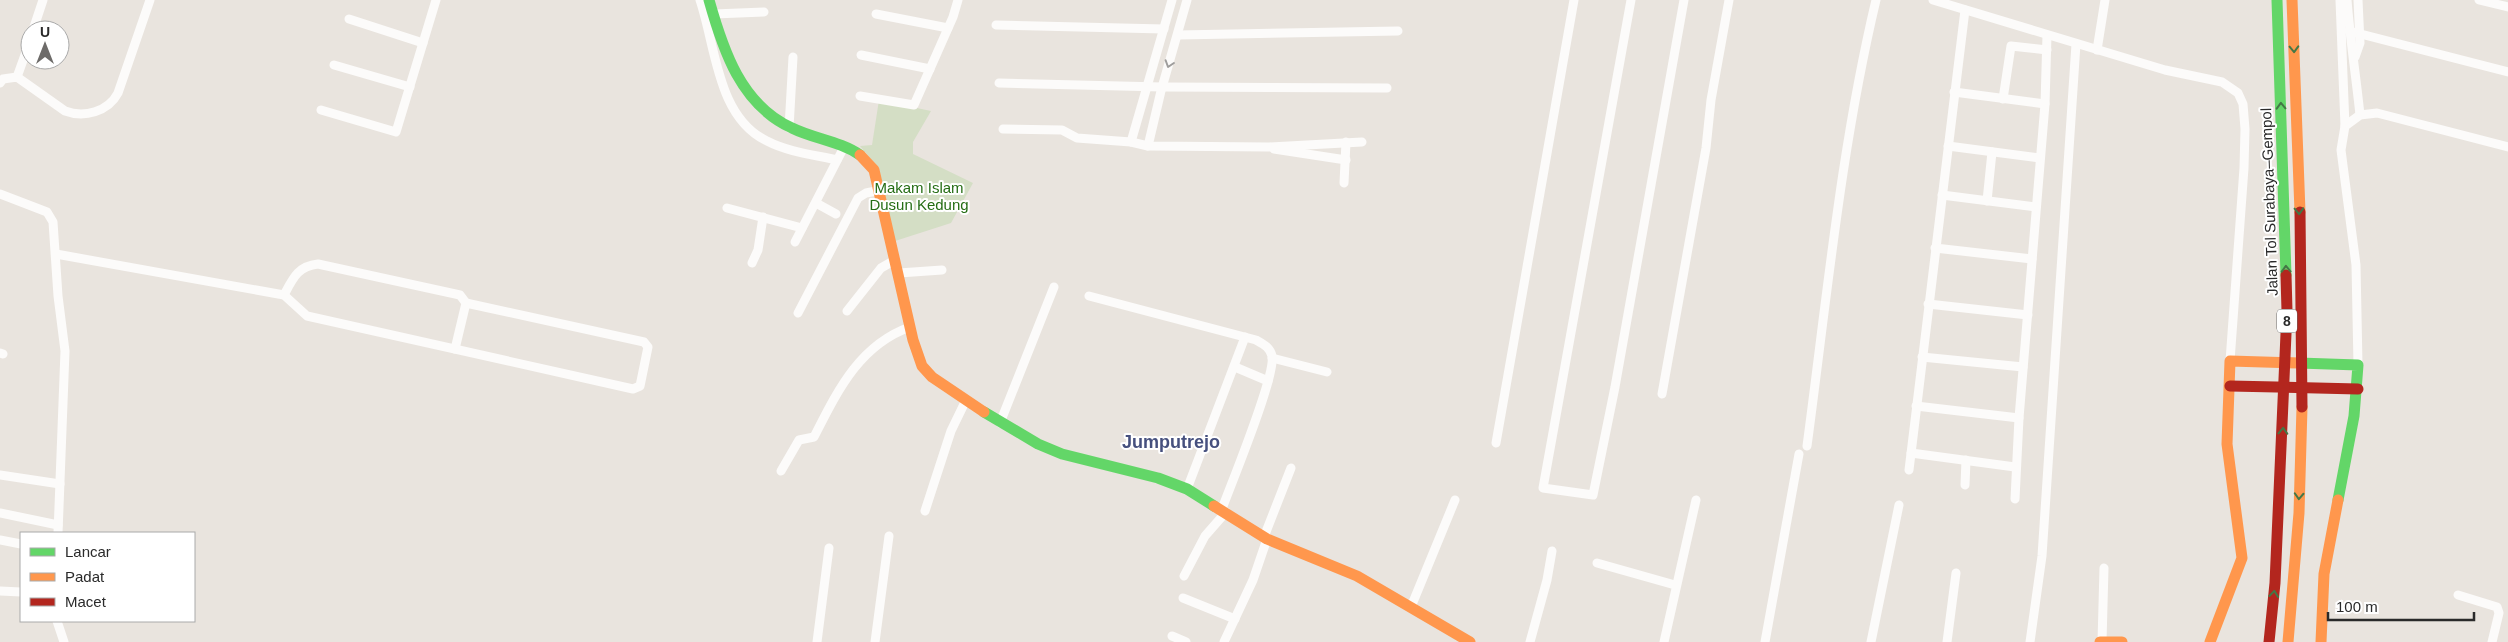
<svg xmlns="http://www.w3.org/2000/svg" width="2508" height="642" viewBox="0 0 2508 642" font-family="Arial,sans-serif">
	<rect width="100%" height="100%" fill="#e9e4de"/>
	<path fill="#d4dec5" d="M879,100L931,111L913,142V154L973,183L951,223L892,242L879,168L860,146L872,145Z"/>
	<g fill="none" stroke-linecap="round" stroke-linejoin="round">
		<g stroke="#fcfbfa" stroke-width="9">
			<path d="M700,0C716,47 717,117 767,141C788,152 815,155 837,160"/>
			<path d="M1631,0L1543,488L1593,495L1615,387L1684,0"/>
			<path d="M1933,0L2165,70L2222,82L2238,93L2243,104L2245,129L2244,168L2230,361"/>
			<path d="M2340,0L2345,126"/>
			<path d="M2347,0C2350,39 2356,76 2360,115"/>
			<path d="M2479,0L2508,7"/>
			<path d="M714,14L764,12"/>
			<path d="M876,14L948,28"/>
			<path d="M349,19L423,43"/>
			<path d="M996,25L1164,29"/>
			<path d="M33,30L43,0"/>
			<path d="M2349,31L2508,72"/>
			<path d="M1178,35L1398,31"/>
			<path d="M2097,50L2105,0"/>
			<path d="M861,55L930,69"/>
			<path d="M2355,57L2360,43L2358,0"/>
			<path d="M334,65L410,87"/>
			<path d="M17,77L30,41"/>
			<path d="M0,83L3,79L17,77L65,111C84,118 108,112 118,93L150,0"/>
			<path d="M999,83L1162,87L1387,88"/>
			<path d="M1954,92L2045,104"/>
			<path d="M860,96L914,105L953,17L958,0"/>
			<path d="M2003,99L2011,46L2047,50"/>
			<path d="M321,110L396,132L436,0"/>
			<path d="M789,128L793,57"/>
			<path d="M1003,129L1062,130L1077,138L1131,142L1148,146L1269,147L1362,142"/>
			<path d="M1131,142L1172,0"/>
			<path d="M1148,146L1161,91L1187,0"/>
			<path d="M1948,146L2040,158"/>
			<path d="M1274,149L1346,160"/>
			<path d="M1344,183L1346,142"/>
			<path d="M0,194L47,212L53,222L58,296L65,351L58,533"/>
			<path d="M1942,195L2036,207"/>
			<path d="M1987,201L1992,152"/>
			<path d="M816,203L836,214"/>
			<path d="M727,208L802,228"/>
			<path d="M795,242L844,147"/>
			<path d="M1935,248L2032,259"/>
			<path d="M56,254L284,295L307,316L633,389L640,386L648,347L644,342L466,303"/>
			<path d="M752,263L758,250L763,217"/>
			<path d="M899,273L942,270"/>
			<path d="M284,295C293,278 298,266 318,264L460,295L466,303L455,349"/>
			<path d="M1089,296L1256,340C1263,344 1270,347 1272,356C1276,376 1231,484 1222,509"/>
			<path d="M1928,304L2028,315"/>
			<path d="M847,311L881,268L895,260"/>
			<path d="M798,313L858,198L866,193L881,190"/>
			<path d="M0,353L3,354"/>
			<path d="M1922,357L2023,367"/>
			<path d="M1272,358L1327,372"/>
			<path d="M2358,365L2356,265L2341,150L2345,126L2360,115L2377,113L2508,147"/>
			<path d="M1235,367L1268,381"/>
			<path d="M1662,394L1706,148L1711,100L1729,0"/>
			<path d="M1916,406L2019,418"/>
			<path d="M1000,423L1054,287"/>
			<path d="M1496,443L1574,0"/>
			<path d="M1807,446C1827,297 1841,147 1876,0"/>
			<path d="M1911,453L2015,467"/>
			<path d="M1909,470L1965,10"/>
			<path d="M781,471L799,440L814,437C837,392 859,345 910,327"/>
			<path d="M0,475L60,484"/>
			<path d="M1965,485L1966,460"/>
			<path d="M1187,489L1245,337"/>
			<path d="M2015,499L2019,418L2045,104L2047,35"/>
			<path d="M925,511L951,431L966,400"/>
			<path d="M0,513L58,525"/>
			<path d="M1264,537L1291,468"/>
			<path d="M0,540L21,544"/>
			<path d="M1597,563L1675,585"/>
			<path d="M1184,576L1205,536L1226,512"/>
			<path d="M0,591L21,592"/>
			<path d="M2458,595L2497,607L2499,613L2492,642"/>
			<path d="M1183,598L1235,619"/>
			<path d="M1411,607L1455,500"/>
			<path d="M57,621L64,642"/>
			<path d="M1172,636L1186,642"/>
			<path d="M817,642L829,548"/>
			<path d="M875,642L889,536"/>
			<path d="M1224,642L1253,580L1267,539"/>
			<path d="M1530,642L1547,580L1552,551"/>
			<path d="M1664,642L1696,500"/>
			<path d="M1765,642L1799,454"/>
			<path d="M1871,642L1899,505"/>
			<path d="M1947,642L1956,573"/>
			<path d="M2030,642L2042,556L2076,44"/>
			<path d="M2102,642L2104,568"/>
		</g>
		<g stroke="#63d668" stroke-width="11">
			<path d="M709,0C723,50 741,105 792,128C814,139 840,141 860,155"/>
			<path d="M2277,0L2286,275"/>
			<path d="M2299,363L2358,365L2354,416L2338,500"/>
			<path d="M984,412L1038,444L1062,454L1158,478L1187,489L1214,506"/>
		</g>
		<g stroke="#ff974d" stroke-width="11">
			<path d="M2292,0L2300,212"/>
			<path d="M860,155L874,170L913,340L922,366L932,377L984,412"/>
			<path d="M1214,506L1267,539L1357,576L1470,642"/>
			<path d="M2100,642H2122"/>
			<path d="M2210,642L2242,558L2227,444L2230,361L2299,363"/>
			<path d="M2288,642L2299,513L2302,407"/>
			<path d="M2321,642L2324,574L2338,500"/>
		</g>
		<g stroke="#b3261e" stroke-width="11">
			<path d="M2300,212L2302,407"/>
			<path d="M2230,386L2358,389"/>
			<path d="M2269,642L2275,583L2287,311L2286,275"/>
		</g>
	</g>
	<defs><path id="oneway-chevron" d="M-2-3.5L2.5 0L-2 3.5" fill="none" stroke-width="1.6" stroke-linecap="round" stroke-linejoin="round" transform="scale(1.25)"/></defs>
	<g stroke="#447746">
		<use href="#oneway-chevron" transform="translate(2294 49) rotate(88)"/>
		<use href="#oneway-chevron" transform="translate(2281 106) rotate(-92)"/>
		<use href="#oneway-chevron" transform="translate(2299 211) rotate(88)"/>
		<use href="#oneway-chevron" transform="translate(2286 269) rotate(-92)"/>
		<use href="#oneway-chevron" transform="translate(2283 431) rotate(-88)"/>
		<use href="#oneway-chevron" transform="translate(2299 496) rotate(93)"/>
		<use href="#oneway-chevron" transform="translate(2274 594) rotate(-84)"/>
	</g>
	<use stroke="#9e9d9c" href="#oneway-chevron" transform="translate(1169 64) rotate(108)"/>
	<g text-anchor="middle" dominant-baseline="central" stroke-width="4" stroke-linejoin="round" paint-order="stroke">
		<rect fill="#fff" stroke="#6a6a6a" stroke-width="1" x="2277" y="309.5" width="20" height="23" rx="4"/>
		<g font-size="14" font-weight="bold" fill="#2a2a2a">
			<text x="2287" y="321">8</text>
		</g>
		<g font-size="15" fill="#256d14" stroke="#fff">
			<text x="919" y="187">Makam Islam<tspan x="919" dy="17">Dusun Kedung</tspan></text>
		</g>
		<g font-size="15" fill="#2a2a2a" stroke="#fff">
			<text transform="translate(2269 202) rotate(-92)">Jalan Tol Surabaya–Gempol</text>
		</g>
		<g font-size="18" font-weight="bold" fill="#46507e" stroke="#fff">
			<text x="1171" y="442">Jumputrejo</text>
		</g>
	</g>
	<rect x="20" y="532" width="175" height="90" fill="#ffffff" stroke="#aaaaaa"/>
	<rect x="30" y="548" width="25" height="8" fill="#63d668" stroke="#aaaaaa"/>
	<text x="65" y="557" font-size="15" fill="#2a2a2a">Lancar</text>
	<rect x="30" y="573" width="25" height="8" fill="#ff974d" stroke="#aaaaaa"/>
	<text x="65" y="582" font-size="15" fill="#2a2a2a">Padat</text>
	<rect x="30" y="598" width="25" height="8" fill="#b3261e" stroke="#aaaaaa"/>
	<text x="65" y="607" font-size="15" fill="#2a2a2a">Macet</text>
	<g transform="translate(45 45)"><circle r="24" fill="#ffffff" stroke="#aaaaaa"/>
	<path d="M0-4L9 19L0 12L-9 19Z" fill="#6d6b69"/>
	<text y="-8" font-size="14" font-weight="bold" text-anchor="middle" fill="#2a2a2a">U</text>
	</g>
	<path d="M2328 612v8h146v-8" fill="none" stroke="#2a2a2a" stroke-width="2.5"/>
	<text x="2336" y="612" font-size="15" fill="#2a2a2a" stroke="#ffffff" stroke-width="4" paint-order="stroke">100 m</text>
</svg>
